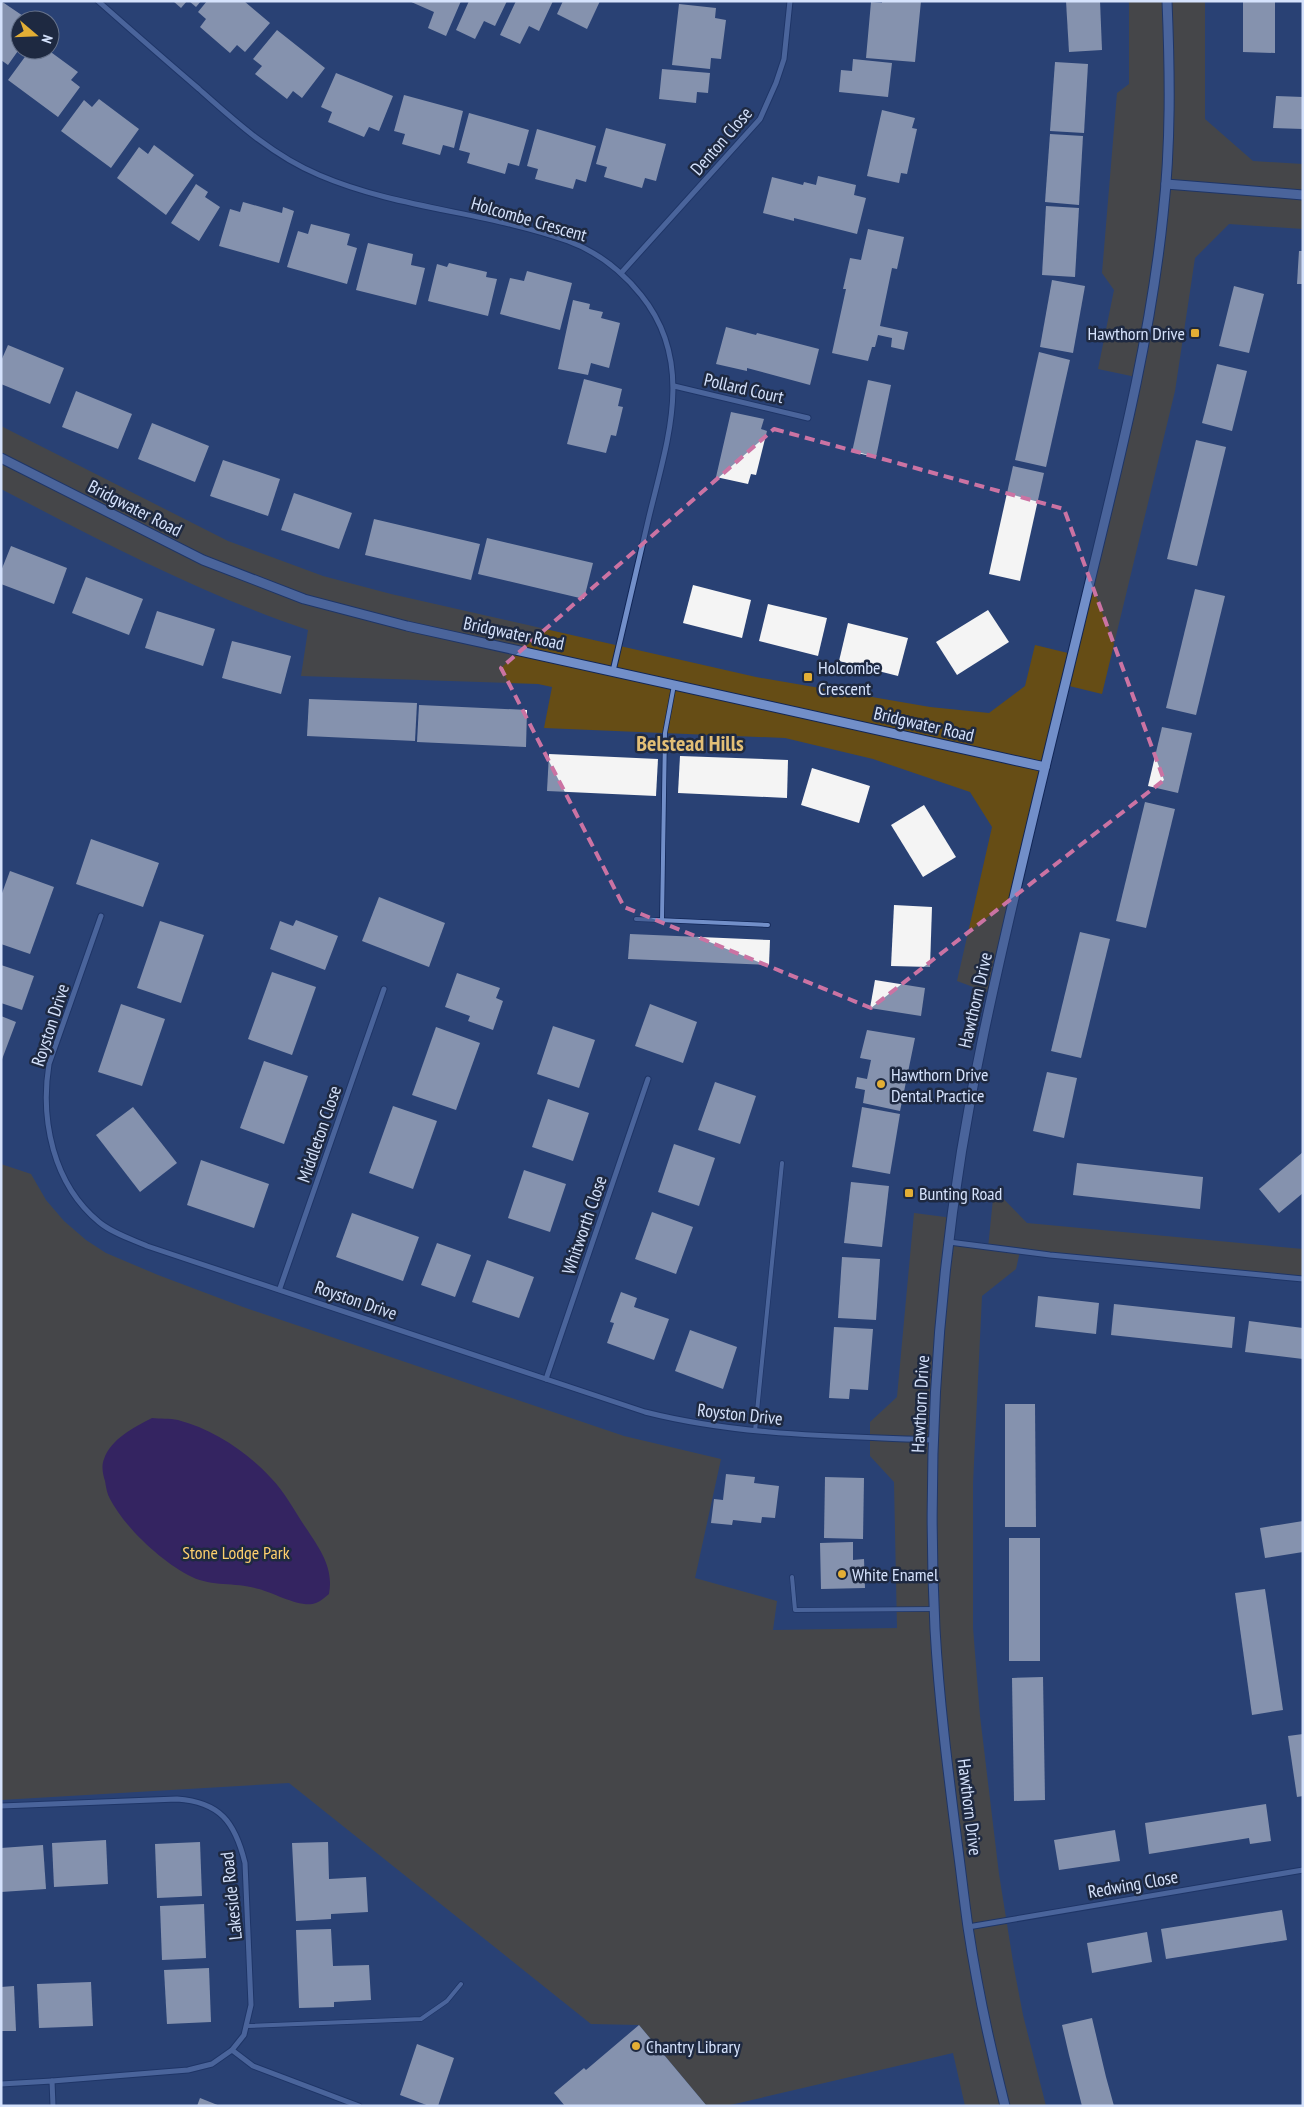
<svg xmlns="http://www.w3.org/2000/svg" width="1304" height="2107" viewBox="0 0 1304 2107" font-family="'PT Sans Narrow',sans-serif">
	<rect width="100%" height="100%" fill="#294174"/>
	<g fill="#664d15">
		<path d="M1129,1H1205V119L1253,161L1303,164V229L1229,224L1195,258L1175,391L1102,694L1065,685L992,994L957,981L992,827L970,792L873,759L785,738L544,728L552,687L538,684L301,676L308,630C201,594 101,541 1,489V426L228,541L323,576L391,594L756,677L930,707L989,713L1025,686L1035,645L1072,654L1136,377L1098,369L1114,290L1102,273L1117,93L1129,84Z"/>
		<path d="M1,1164L31,1174L46,1200L64,1221L86,1240L106,1253L158,1275L243,1307L624,1436L721,1459L695,1578L777,1601L773,1630L897,1628L894,1482L870,1456V1422L897,1397L914,1213L953,1218L949,1242L988,1248L994,1189L1027,1223L1303,1249V1279L1020,1251L1016,1269L982,1296L973,1483V1628L980,1716L999,1874L1014,1968L1023,2015L1046,2106H965L953,2053L726,2106L706,2105L639,2025L591,2024L289,1783L1,1800Z"/>
	</g>
	<path fill="#420049" d="M152,1418C160,1419 170,1418 178,1420C213,1429 247,1452 271,1478C285,1492 295,1512 306,1528C320,1549 334,1568 329,1594C325,1597 321,1601 316,1603C302,1609 274,1593 259,1589C236,1582 213,1587 192,1577C163,1563 125,1528 110,1499C107,1494 106,1487 105,1481C103,1475 101,1466 104,1459C111,1439 134,1427 152,1418Z"/>
	<g fill="#f4f4f4">
		<path d="M1,1L29,20H20V48L8,65L1,60Z"/>
		<path d="M173,1H187L181,8Z"/>
		<path d="M189,1H201L196,7Z"/>
		<path d="M207,1H244L270,23L245,52L237,45L230,53L200,27L206,19L198,12Z"/>
		<path d="M409,1H461L446,36L428,28L434,12Z"/>
		<path d="M469,1H507L495,26L484,21L475,39L456,30Z"/>
		<path d="M516,1H553L539,31L529,26L520,44L500,35Z"/>
		<path d="M563,1H600L587,29L557,14Z"/>
		<path d="M882,1H921L915,62L866,58L871,2L882,3Z"/>
		<path d="M1066,1H1100L1102,50L1069,52Z"/>
		<path d="M1243,1H1275V53L1243,52Z"/>
		<path d="M679,4L716,8L715,18L726,20L721,59L711,58L710,69L672,65Z"/>
		<path d="M277,30L325,68L302,98L293,91L287,99L255,74L262,66L253,59Z"/>
		<path d="M30,50L39,56L44,50H48L78,72L71,80L80,87L58,117L8,80Z"/>
		<path d="M853,59L892,63L888,97L839,92L841,70L852,71Z"/>
		<path d="M1055,62L1088,64L1084,133L1050,131Z"/>
		<path d="M662,69L710,73L708,93L697,92L696,103L659,99Z"/>
		<path d="M336,73L393,96L379,131L369,127L364,137L328,122L332,112L321,107Z"/>
		<path d="M404,95L463,111L454,148L443,145L440,155L402,144L405,134L394,131Z"/>
		<path d="M1276,96L1303,97V129L1273,128Z"/>
		<path d="M99,99L139,129L111,168L61,131L84,100L92,107Z"/>
		<path d="M882,110L915,118L912,128L917,129L907,174L901,173L899,183L867,176Z"/>
		<path d="M469,113L529,130L519,166L508,163L505,174L467,163L470,153L459,150Z"/>
		<path d="M606,128L666,144L656,181L645,178L642,188L604,177L607,167L596,164Z"/>
		<path d="M537,129L596,146L586,182L576,179L573,189L535,179L538,169L527,166Z"/>
		<path d="M1050,134L1083,136L1079,205L1045,202Z"/>
		<path d="M154,145L194,175L166,215L117,178L139,147L148,154Z"/>
		<path d="M818,176L856,185L854,195L866,198L857,234L794,218V221L763,213L772,177L803,185L804,182L816,185Z"/>
		<path d="M196,184L208,192L205,197L220,207L199,241L171,223Z"/>
		<path d="M243,202L282,213L283,207L294,211L279,263L219,246L230,209L240,212Z"/>
		<path d="M1046,206L1079,208L1075,277L1042,275Z"/>
		<path d="M311,224L350,234L347,245L357,248L347,284L287,267L298,231L308,234Z"/>
		<path d="M868,229L904,237L897,269L892,268L880,326L908,332L904,350L891,347L892,338L878,335L875,347H872L868,361L832,353L846,289H843L850,258L861,260Z"/>
		<path d="M368,243L413,254L411,265L425,268L416,305L356,290Z"/>
		<path d="M1299,251H1303V284H1297Z"/>
		<path d="M449,263L487,272L486,277L497,279L488,316L428,301L437,264L447,267Z"/>
		<path d="M527,271L572,283L560,330L500,314L510,278L524,281Z"/>
		<path d="M1052,280L1085,286L1073,353L1040,347Z"/>
		<path d="M1234,286L1264,294L1249,353L1219,346Z"/>
		<path d="M573,300L590,304L589,309L603,312L601,318L620,323L609,368L591,363L588,375L558,369Z"/>
		<path d="M726,327L756,335L757,333L819,349L810,385L747,368V371L716,364Z"/>
		<path d="M8,345L64,368L50,404L1,384V361Z"/>
		<path d="M1039,352L1070,360L1046,467L1015,460Z"/>
		<path d="M1217,364L1247,371L1232,431L1202,423Z"/>
		<path d="M584,379L622,389L618,406L623,407L616,436L611,435L606,453L567,444Z"/>
		<path d="M868,380L891,385L876,457L852,452Z"/>
		<path d="M76,391L132,414L118,449L62,427Z"/>
		<path d="M731,412L764,419L761,429L767,431L756,475L751,474L748,484L716,477Z"/>
		<path d="M152,423L209,446L195,482L138,459Z"/>
		<path d="M1196,440L1226,447L1197,566L1167,559Z"/>
		<path d="M223,460L280,479L268,516L210,496Z"/>
		<path d="M1013,466L1044,473L1020,581L989,574Z"/>
		<path d="M294,493L352,513L339,549L281,530Z"/>
		<path d="M374,519L480,544L471,580L365,555Z"/>
		<path d="M487,538L593,563L584,599L478,574Z"/>
		<path d="M11,546L67,568L54,604L1,584V571Z"/>
		<path d="M86,577L143,599L129,635L72,613Z"/>
		<path d="M693,585L751,600L742,638L683,623Z"/>
		<path d="M1195,589L1225,596L1196,715L1166,708Z"/>
		<path d="M768,604L827,618L818,656L759,641Z"/>
		<path d="M988,610L1009,642L957,675L936,642Z"/>
		<path d="M157,611L215,629L203,666L145,648Z"/>
		<path d="M848,623L908,638L898,676L839,661Z"/>
		<path d="M232,641L291,656L281,694L222,678Z"/>
		<path d="M309,699L417,703L415,741L307,736Z"/>
		<path d="M419,705L527,710L526,747L417,742Z"/>
		<path d="M1162,727L1192,733L1178,793L1148,786Z"/>
		<path d="M549,754L658,759L656,796L547,791Z"/>
		<path d="M680,756L788,760L787,798L678,793Z"/>
		<path d="M812,768L870,786L859,823L801,805Z"/>
		<path d="M1145,802L1175,809L1146,928L1116,921Z"/>
		<path d="M924,805L956,857L923,877L891,825Z"/>
		<path d="M91,839L159,863L143,907L76,884Z"/>
		<path d="M10,871L54,887L30,954L1,944V896Z"/>
		<path d="M379,897L445,923L429,967L362,941Z"/>
		<path d="M894,905L932,907L930,967L891,966Z"/>
		<path d="M296,920L338,936L325,970L270,949L280,921L293,926Z"/>
		<path d="M160,921L204,935L181,1003L137,988Z"/>
		<path d="M1080,932L1110,939L1081,1058L1051,1051Z"/>
		<path d="M630,934L770,940L769,965L628,959Z"/>
		<path d="M1,965L34,976L22,1010L1,1003Z"/>
		<path d="M272,972L316,987L292,1055L248,1039Z"/>
		<path d="M457,973L500,988L496,998L503,1001L493,1030L468,1021L470,1016L445,1007Z"/>
		<path d="M875,980L925,988L921,1016L870,1008Z"/>
		<path d="M121,1004L165,1019L142,1086L98,1072Z"/>
		<path d="M650,1004L697,1022L683,1063L635,1046Z"/>
		<path d="M1,1016L16,1022L1,1062Z"/>
		<path d="M553,1026L595,1040L579,1088L537,1074Z"/>
		<path d="M436,1027L480,1043L456,1110L412,1095Z"/>
		<path d="M867,1030L915,1038L900,1111L863,1103L865,1090L855,1088L857,1077L867,1079L871,1060L860,1058Z"/>
		<path d="M264,1061L308,1076L284,1144L240,1128Z"/>
		<path d="M1047,1072L1077,1078L1064,1138L1033,1131Z"/>
		<path d="M715,1082L756,1096L740,1144L698,1130Z"/>
		<path d="M548,1099L589,1113L573,1161L532,1147Z"/>
		<path d="M393,1106L437,1121L413,1189L369,1173Z"/>
		<path d="M133,1107L177,1163L140,1192L96,1135Z"/>
		<path d="M862,1107L900,1114L890,1174L852,1167Z"/>
		<path d="M674,1144L715,1158L699,1206L658,1192Z"/>
		<path d="M1303,1152V1193L1279,1213L1259,1189Z"/>
		<path d="M201,1160L269,1184L254,1228L187,1205Z"/>
		<path d="M1077,1163L1203,1177L1200,1209L1073,1195Z"/>
		<path d="M524,1170L566,1184L550,1232L508,1218Z"/>
		<path d="M851,1182L889,1186L882,1247L844,1243Z"/>
		<path d="M652,1212L693,1227L676,1274L635,1259Z"/>
		<path d="M352,1213L419,1237L403,1281L336,1257Z"/>
		<path d="M437,1243L471,1255L455,1297L421,1285Z"/>
		<path d="M842,1257L880,1259L876,1320L838,1318Z"/>
		<path d="M487,1260L534,1277L519,1318L472,1302Z"/>
		<path d="M621,1292L637,1298L634,1307L669,1319L654,1360L607,1343L614,1323L610,1322Z"/>
		<path d="M1038,1296L1099,1303L1096,1334L1035,1327Z"/>
		<path d="M1114,1304L1235,1317L1232,1348L1111,1335Z"/>
		<path d="M1249,1321L1303,1328V1359L1245,1352Z"/>
		<path d="M834,1327L873,1329L868,1390L850,1389L849,1399L829,1398Z"/>
		<path d="M690,1330L737,1347L723,1389L675,1371Z"/>
		<path d="M1005,1404H1035L1036,1527H1005Z"/>
		<path d="M726,1474L755,1477L754,1483L779,1486L775,1518L762,1517L761,1523L733,1520L732,1525L711,1523L714,1499L723,1500Z"/>
		<path d="M825,1477L864,1478L863,1539L824,1538Z"/>
		<path d="M1303,1521V1552L1265,1558L1260,1528Z"/>
		<rect x="1009" y="1538" width="31" height="123"/>
		<path d="M853,1542V1560L864,1559L865,1588L821,1589L820,1543Z"/>
		<path d="M1265,1589L1283,1710L1252,1715L1235,1593Z"/>
		<path d="M1043,1677L1045,1800L1014,1801L1012,1678Z"/>
		<path d="M1303,1734V1796L1297,1797L1288,1736Z"/>
		<path d="M1266,1804L1271,1841L1250,1844L1249,1838L1149,1854L1145,1823Z"/>
		<path d="M1115,1830L1120,1861L1059,1870L1054,1840Z"/>
		<path d="M106,1840L108,1884L54,1887L52,1843Z"/>
		<path d="M200,1842L202,1896L157,1898L155,1844Z"/>
		<path d="M328,1842L329,1879L366,1877L368,1912L331,1914V1919L296,1921L292,1843Z"/>
		<path d="M43,1845L46,1889L1,1892V1848Z"/>
		<path d="M204,1904L206,1958L162,1960L160,1906Z"/>
		<path d="M1282,1910L1287,1940L1166,1959L1161,1929Z"/>
		<path d="M331,1929L333,1966L369,1965L371,2000L334,2002V2007L299,2008L296,1930Z"/>
		<path d="M1147,1932L1152,1962L1092,1973L1087,1943Z"/>
		<path d="M209,1968L211,2022L167,2024L164,1970Z"/>
		<path d="M91,1982L93,2026L39,2028L37,1984Z"/>
		<path d="M14,1986L16,2031H1V1987Z"/>
		<path d="M1092,2018L1106,2077L1114,2106H1082L1069,2055L1062,2025Z"/>
		<path d="M639,2025L706,2105L565,2106L554,2093L584,2068L586,2070Z"/>
		<path d="M417,2044L454,2058L438,2106H429L400,2095Z"/>
		<path d="M200,2098L220,2106H197Z"/>
	</g>
	<g fill="none" stroke-linecap="round" stroke-linejoin="round">
		<g stroke="#112657" stroke-width="5.5">
			<g id="service">
				<path d="M636,919L768,925"/>
				<path d="M662,920L665,733L674,685"/>
				<path d="M755,1431L782,1163"/>
				<path d="M792,1577L795,1610L934,1609"/>
				<path d="M247,2026L421,2019L447,2001L461,1984"/>
			</g>
		</g>
		<g stroke="#112657" stroke-width="7">
			<g id="minor">
				<path d="M98,1C132,31 165,60 199,89C236,122 273,156 319,175C398,209 487,212 568,241C598,252 621,270 641,295C697,364 666,444 648,521C636,571 625,621 613,671"/>
				<path d="M622,272L760,119L776,83L784,59L790,1"/>
				<path d="M674,386L808,418"/>
				<path d="M101,916L49,1064C40,1120 53,1184 99,1222C112,1233 131,1239 147,1246L645,1412C740,1436 836,1436 934,1440"/>
				<path d="M949,1242L1050,1255L1303,1279"/>
				<path d="M280,1288L384,989"/>
				<path d="M546,1379L648,1079"/>
				<path d="M1,1806L177,1799C220,1802 235,1822 245,1863L251,2005L244,2035L232,2050"/>
				<path d="M968,1927L1303,1870"/>
				<path d="M52,2081L188,2070L212,2064L232,2050L253,2066L359,2106"/>
				<path d="M1,2084L52,2081L53,2106"/>
			</g>
		</g>
		<g stroke="#112657" stroke-width="11">
			<g id="tertiary">
				<path d="M1166,184L1303,195"/>
				<path d="M1,458L203,560L304,599L407,626L1045,767"/>
				<path d="M1005,2106C990,2047 977,1987 968,1927C964,1899 961,1871 957,1842C948,1771 939,1700 935,1629C925,1430 942,1227 984,1032C1015,885 1052,740 1087,594C1117,469 1150,343 1163,215C1171,144 1170,73 1167,1"/>
			</g>
		</g>
		<use href="#service" stroke="#728fc9" stroke-width="4"/>
		<use href="#minor" stroke="#728fc9" stroke-width="5"/>
		<use href="#tertiary" stroke="#728fc9" stroke-width="9"/>
	</g>
	<path d="M0 0H1304V2107H0ZM774,429L1064,509L1164,780L871,1008L624,907L501,668Z" fill="#294174" fill-opacity=".55" fill-rule="evenodd"/>
	<path fill="none" stroke="#cb73a3" stroke-width="4" stroke-dasharray="10 6" stroke-linejoin="round" d="M774,429L1064,509L1164,780L871,1008L624,907L501,668Z"/>
	<g fill="#e3ae35" stroke="#1e2941" stroke-width="2">
		<rect x="1190" y="328" width="10" height="10" rx="2.5"/>
		<rect x="803" y="672" width="10" height="10" rx="2.5"/>
		<circle cx="881" cy="1084" r="5"/>
		<rect x="904" y="1188" width="10" height="10" rx="2.5"/>
		<circle cx="842" cy="1574" r="5"/>
		<circle cx="636" cy="2046" r="5"/>
	</g>
	<g text-anchor="middle" dominant-baseline="central" stroke-width="5" stroke-linejoin="round" paint-order="stroke">
		<g font-size="18" fill="#d5e2fc" stroke="#1e2941">
			<text transform="translate(721 141) rotate(-49)">Denton Close</text>
			<text transform="translate(529 219) rotate(16)">Holcombe Crescent</text>
			<text transform="translate(744 388) rotate(13)">Pollard Court</text>
			<text transform="translate(135 508) rotate(27)">Bridgwater Road</text>
			<text transform="translate(514 633) rotate(12)">Bridgwater Road</text>
			<text transform="translate(924 724) rotate(13)">Bridgwater Road</text>
			<text transform="translate(975 1000) rotate(-77)">Hawthorn Drive</text>
			<text transform="translate(50 1025) rotate(-72)">Royston Drive</text>
			<text transform="translate(319 1134) rotate(-71)">Middleton Close</text>
			<text transform="translate(584 1225) rotate(-71)">Whitworth Close</text>
			<text transform="translate(356 1300) rotate(19)">Royston Drive</text>
			<text transform="translate(920 1404) rotate(-87)">Hawthorn Drive</text>
			<text transform="translate(740 1414) rotate(6)">Royston Drive</text>
			<text transform="translate(970 1807) rotate(83)">Hawthorn Drive</text>
			<text transform="translate(1133 1884) rotate(-10)">Redwing Close</text>
			<text transform="translate(231 1896) rotate(-96)">Lakeside Road</text>
		</g>
		<g font-size="18" fill="#d5e2fc" stroke="#1e2941" text-anchor="start">
			<text x="1185" y="333" text-anchor="end">Hawthorn Drive</text>
			<text x="818" y="667">Holcombe<tspan x="818" dy="21">Crescent</tspan></text>
			<text x="891" y="1074">Hawthorn Drive<tspan x="891" dy="21">Dental Practice</tspan></text>
			<text x="919" y="1193">Bunting Road</text>
			<text x="852" y="1574">White Enamel</text>
			<text x="646" y="2046">Chantry Library</text>
		</g>
		<g font-size="18" fill="#fecf6d" stroke="#1e2941">
			<text x="236" y="1552">Stone Lodge Park</text>
		</g>
		<g font-size="22" font-weight="bold" fill="#e3bf76" stroke="#1e2941">
			<text x="690" y="743">Belstead Hills</text>
		</g>
	</g>
	<rect width="1304" height="2107" fill="none" stroke="#d5e2fc" stroke-width="5"/>
	<g transform="translate(35 35) rotate(109)"><circle r="24" fill="#1e2941" stroke="#67738c"/>
	<path d="M0-4L9 19L0 12L-9 19Z" fill="#e3ae35"/>
	<text y="-8" font-size="14" font-weight="bold" text-anchor="middle" fill="#d5e2fc">N</text>
	</g>
</svg>
